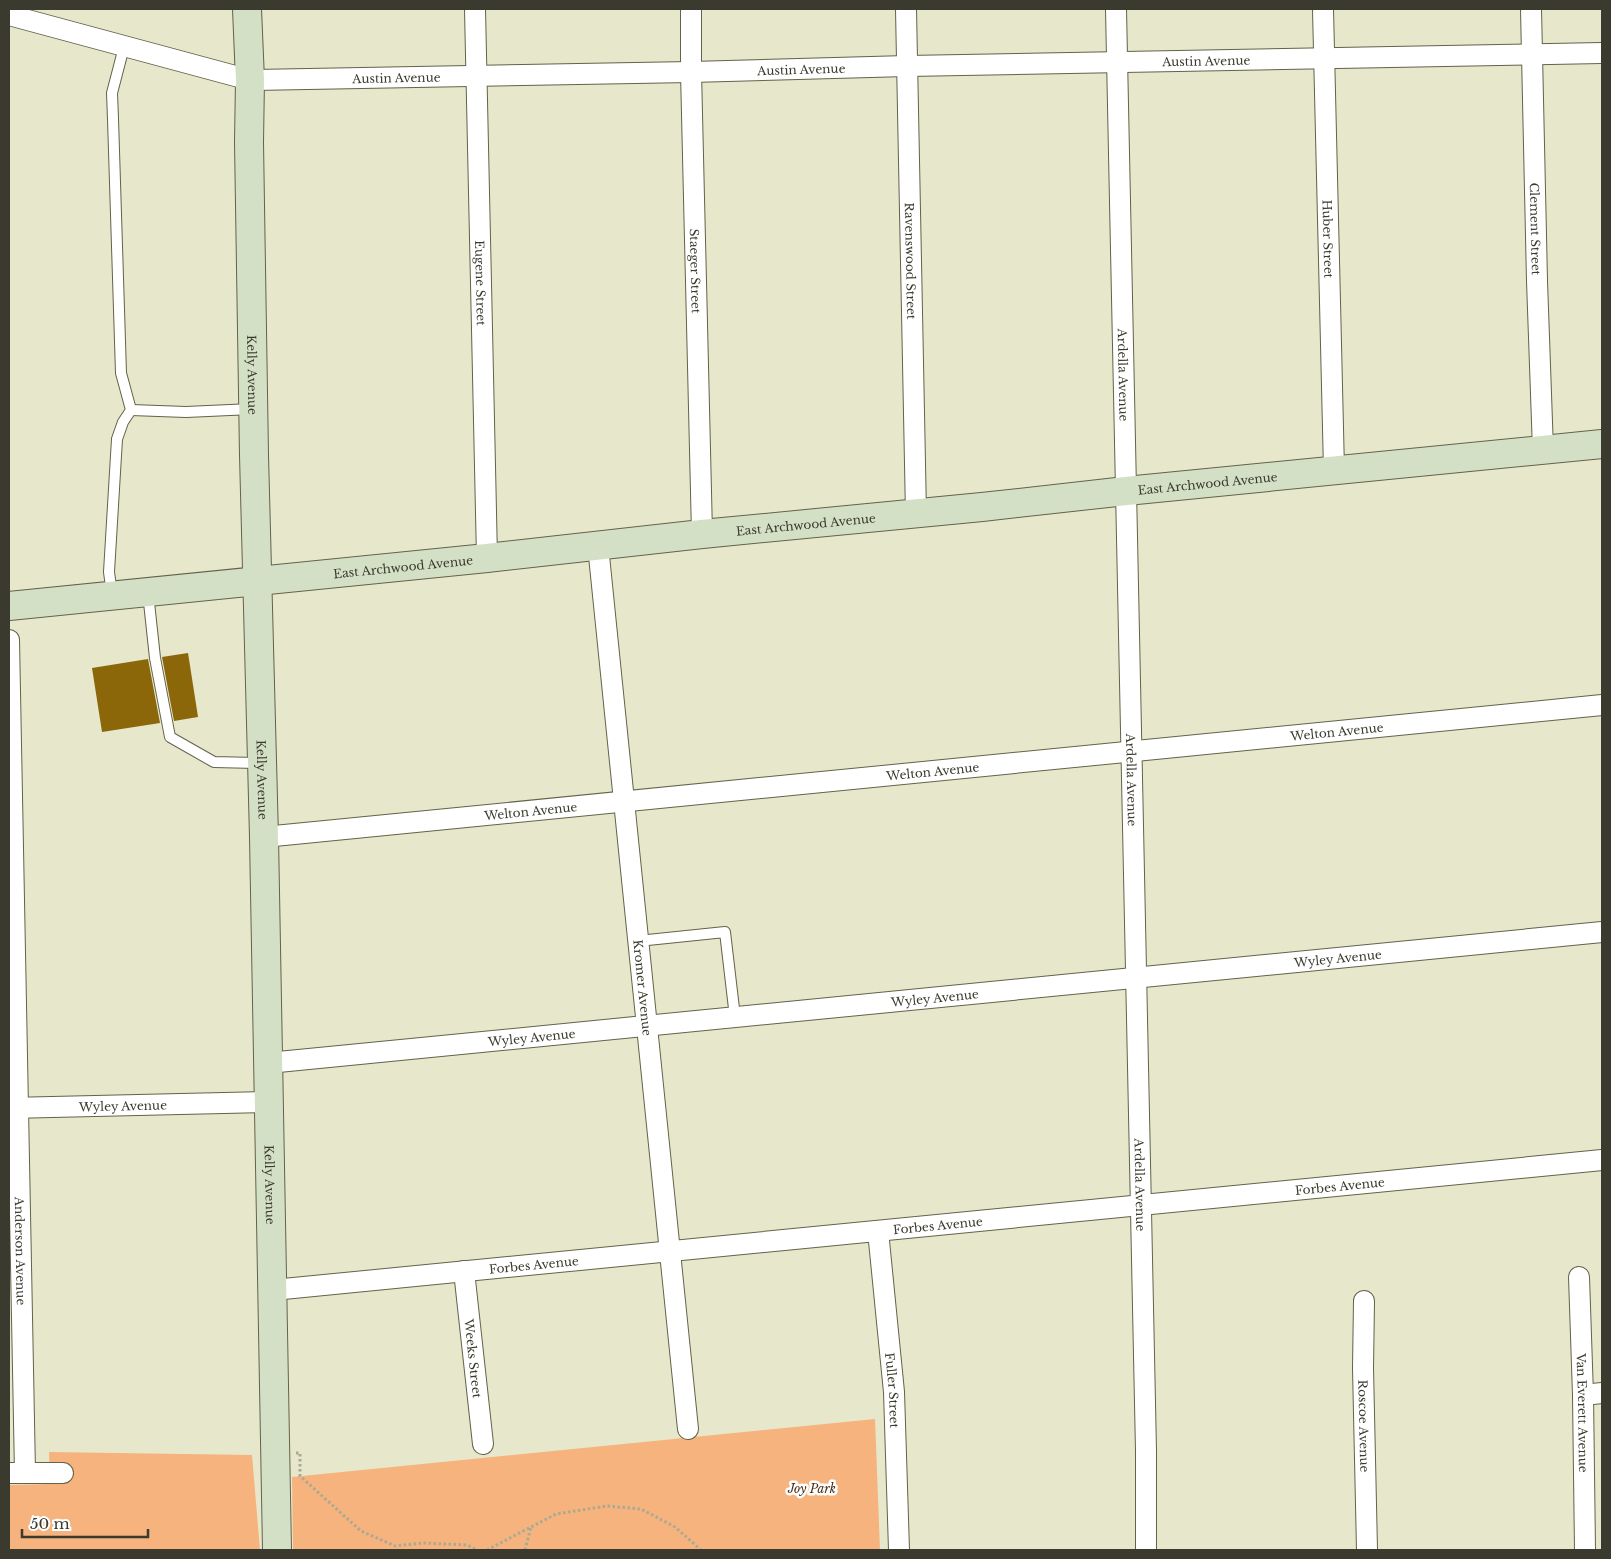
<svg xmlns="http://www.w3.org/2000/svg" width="1611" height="1559" viewBox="0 0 1611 1559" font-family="'Libre Baskerville',serif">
	<rect width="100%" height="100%" fill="#e7e7cb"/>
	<g fill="#f6b37d">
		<path d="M875,1419L880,1550H293L292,1477Z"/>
		<path d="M49,1452L252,1455L260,1550H9V1485L50,1484Z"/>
	</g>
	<g fill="#8b6709">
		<path d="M188,653L198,717L174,721L162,657Z"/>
		<path d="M148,659L160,723L102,732L92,668Z"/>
	</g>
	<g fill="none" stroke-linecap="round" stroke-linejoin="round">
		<g stroke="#63624a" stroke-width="12">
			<g id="lane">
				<path d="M131,410L186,412L252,409"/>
				<path d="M148,593L155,658L170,737L214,762L261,763"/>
				<path d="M112,594L109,572L117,439L123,422L131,410L121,373L113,119L112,93L124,47"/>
				<path d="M638,941L725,932L735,1017"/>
			</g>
		</g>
		<g stroke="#63624a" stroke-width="22">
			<g id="street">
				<path id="s1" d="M475,9L487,558"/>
				<path id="s2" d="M691,9V72L702,534"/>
				<path id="s3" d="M906,9L916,514"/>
				<path id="s4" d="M1116,9L1146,1451V1550"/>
				<path id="s5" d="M1323,9L1334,470"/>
				<path id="s6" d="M1531,9L1537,281L1543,450"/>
				<path id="s7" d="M9,15L250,80L691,72L907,66L1602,53"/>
				<path id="s8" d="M598,546L688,1429"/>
				<path id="s9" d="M9,640L25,1473"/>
				<path id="s10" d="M264,837L1602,705"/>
				<path id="s11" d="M268,1063L1602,932"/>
				<path id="s12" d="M9,1108L268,1102"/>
				<path id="s13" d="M878,1231L894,1392L899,1550"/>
				<path id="s14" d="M464,1271L483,1444"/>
				<path id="s15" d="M1579,1277L1583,1395L1585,1550"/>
				<path id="s16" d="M273,1290L1602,1160"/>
				<path id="s17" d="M1364,1301L1363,1368L1367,1550"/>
				<path d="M1583,1395L1602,1393"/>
				<path d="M9,1473H63"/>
			</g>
		</g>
		<g stroke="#63624a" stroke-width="30">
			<g id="secondary">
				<path id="s18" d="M247,9L250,80L249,142L254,455L264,837L277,1550"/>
				<path id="s19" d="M9,606L487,558L702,534L982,507L1126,491L1602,444"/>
			</g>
		</g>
		<g stroke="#aaaa94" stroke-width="3" stroke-dasharray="2.5 2.5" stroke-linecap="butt">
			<path d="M296,1453H300V1476L361,1531L395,1546L424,1543L467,1545L477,1550"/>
			<path d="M487,1550L556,1514L607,1506L641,1509L675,1527L701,1550"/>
			<path d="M525,1550L531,1527"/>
		</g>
		<use href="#lane" stroke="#fff" stroke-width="10"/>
		<use href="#street" stroke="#fff" stroke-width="20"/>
		<use href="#secondary" stroke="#d4e0c6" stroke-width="28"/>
	</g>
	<g text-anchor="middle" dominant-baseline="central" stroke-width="5" stroke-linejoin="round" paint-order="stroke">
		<g font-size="12" fill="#3a3a2e" stroke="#fff">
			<text stroke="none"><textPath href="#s7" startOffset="1206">Austin Avenue</textPath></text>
			<text stroke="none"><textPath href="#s7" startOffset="801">Austin Avenue</textPath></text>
			<text stroke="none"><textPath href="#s7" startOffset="396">Austin Avenue</textPath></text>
			<text stroke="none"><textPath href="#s6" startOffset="220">Clement Street</textPath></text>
			<text stroke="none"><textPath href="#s5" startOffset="230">Huber Street</textPath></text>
			<text stroke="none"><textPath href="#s3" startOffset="252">Ravenswood Street</textPath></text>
			<text stroke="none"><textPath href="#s2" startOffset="262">Staeger Street</textPath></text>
			<text stroke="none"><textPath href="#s1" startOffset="274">Eugene Street</textPath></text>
			<text stroke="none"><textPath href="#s18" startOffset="366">Kelly Avenue</textPath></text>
			<text stroke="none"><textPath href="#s4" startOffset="366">Ardella Avenue</textPath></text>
			<text stroke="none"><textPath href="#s19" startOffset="1205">East Archwood Avenue</textPath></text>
			<text stroke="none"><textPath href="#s19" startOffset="801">East Archwood Avenue</textPath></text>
			<text stroke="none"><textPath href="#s19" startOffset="396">East Archwood Avenue</textPath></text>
			<text stroke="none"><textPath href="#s10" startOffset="1078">Welton Avenue</textPath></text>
			<text stroke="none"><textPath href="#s10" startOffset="672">Welton Avenue</textPath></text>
			<text stroke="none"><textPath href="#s18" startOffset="771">Kelly Avenue</textPath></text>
			<text stroke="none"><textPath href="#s4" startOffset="771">Ardella Avenue</textPath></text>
			<text stroke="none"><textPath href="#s10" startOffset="268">Welton Avenue</textPath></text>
			<text stroke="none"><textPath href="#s11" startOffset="1075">Wyley Avenue</textPath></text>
			<text stroke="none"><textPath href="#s8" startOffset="444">Kromer Avenue</textPath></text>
			<text stroke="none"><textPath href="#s11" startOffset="670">Wyley Avenue</textPath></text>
			<text stroke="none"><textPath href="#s11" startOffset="265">Wyley Avenue</textPath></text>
			<text stroke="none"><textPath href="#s12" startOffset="114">Wyley Avenue</textPath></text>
			<text stroke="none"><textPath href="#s18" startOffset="1176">Kelly Avenue</textPath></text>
			<text stroke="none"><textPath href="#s4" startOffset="1176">Ardella Avenue</textPath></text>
			<text stroke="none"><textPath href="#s16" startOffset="1072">Forbes Avenue</textPath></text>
			<text stroke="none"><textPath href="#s16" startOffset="668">Forbes Avenue</textPath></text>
			<text stroke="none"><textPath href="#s9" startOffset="611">Anderson Avenue</textPath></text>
			<text stroke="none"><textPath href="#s16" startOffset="262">Forbes Avenue</textPath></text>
			<text stroke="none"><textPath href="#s14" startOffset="88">Weeks Street</textPath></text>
			<text stroke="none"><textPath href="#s13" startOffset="160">Fuller Street</textPath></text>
			<text stroke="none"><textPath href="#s15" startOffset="136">Van Everett Avenue</textPath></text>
			<text stroke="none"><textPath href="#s17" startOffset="125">Roscoe Avenue</textPath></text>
		</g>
		<g font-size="12" font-style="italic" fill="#4b2f17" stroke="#fff">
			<text x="812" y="1488">Joy Park</text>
		</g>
	</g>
	<rect width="1611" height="1559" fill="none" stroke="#3a3a2e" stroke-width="20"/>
	<path d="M22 1529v8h126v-8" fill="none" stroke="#3a3a2e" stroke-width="2.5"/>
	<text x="30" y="1529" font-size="15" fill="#3a3a2e" stroke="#ffffff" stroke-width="4" paint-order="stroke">50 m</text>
</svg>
